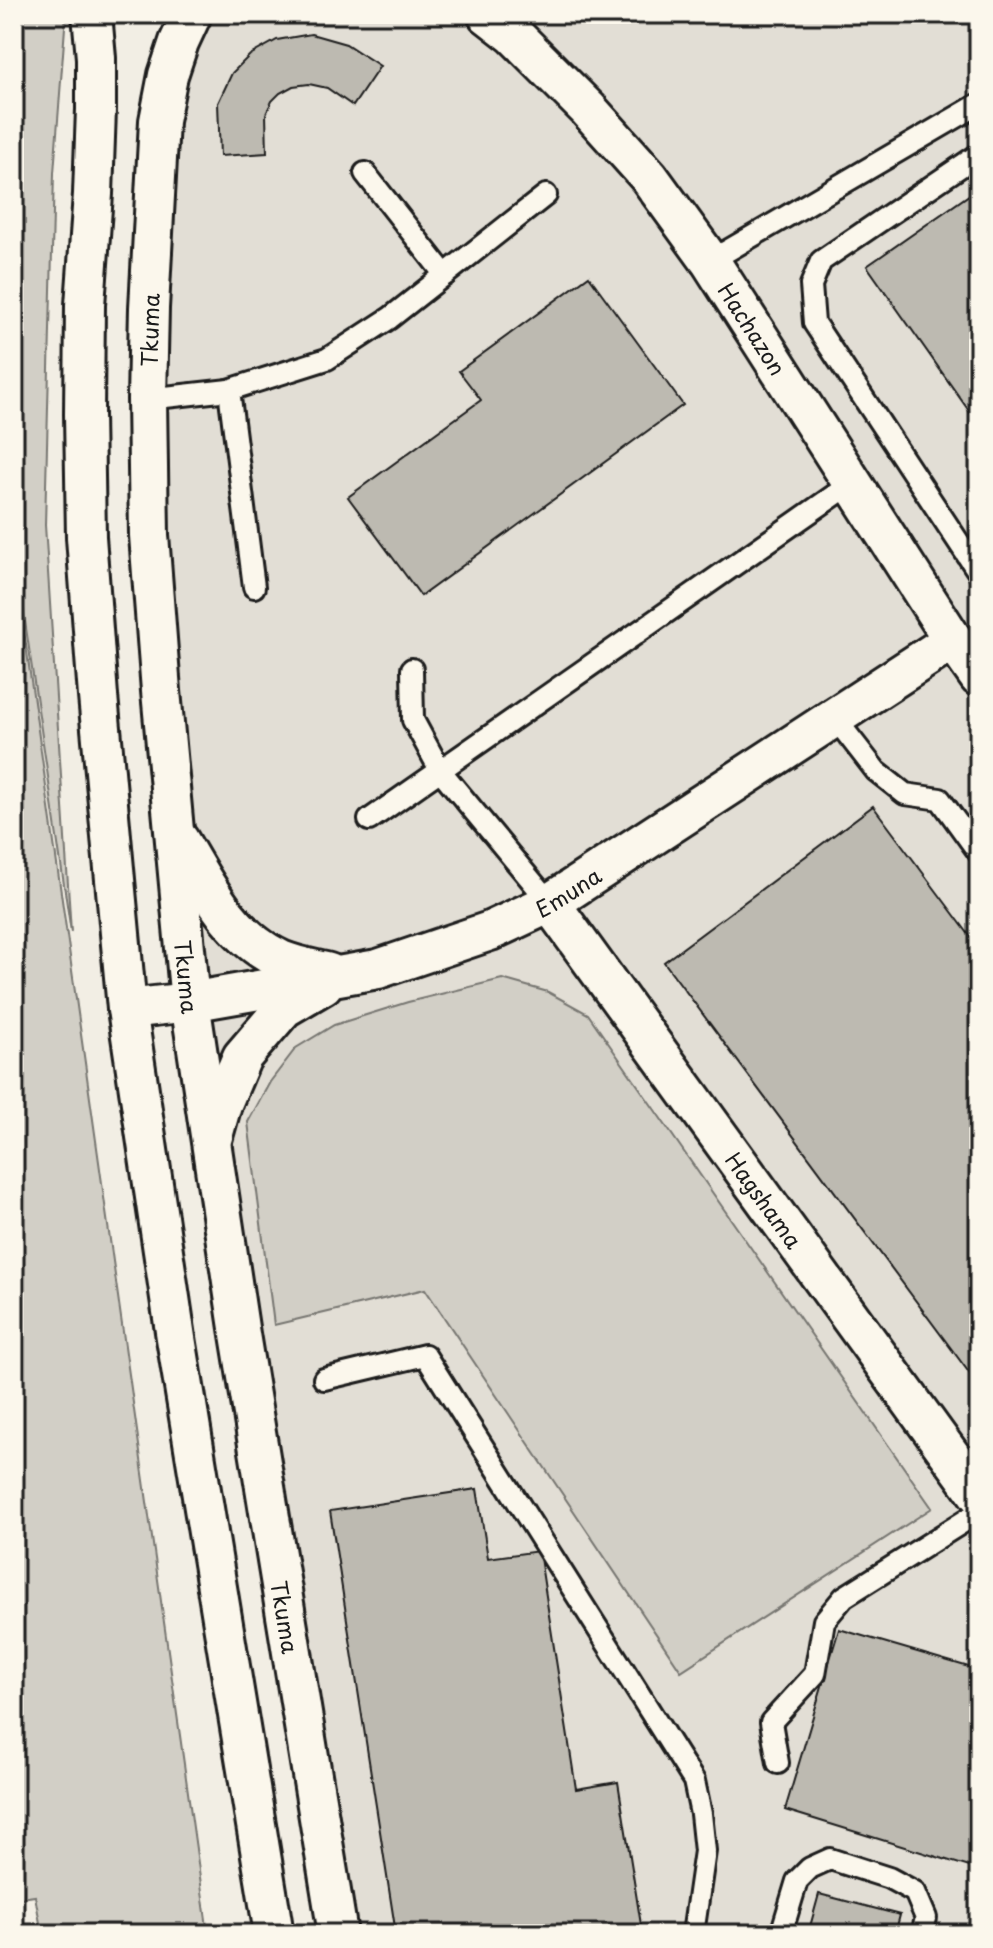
<svg xmlns="http://www.w3.org/2000/svg" width="993" height="1948" viewBox="0 0 993 1948" font-family="'Playpen Sans',sans-serif">
	<rect width="100%" height="100%" fill="#f2eee4"/>
	<filter id="ink" filterUnits="userSpaceOnUse"><feTurbulence type="fractalNoise" baseFrequency=".0125" numOctaves="2"/><feDisplacementMap in="SourceGraphic" scale="16" xChannelSelector="R" yChannelSelector="G"/><feConvolveMatrix kernelMatrix="1 2 1 2 8 2 1 2 1" color-interpolation-filters="sRGB"/></filter>
	<g filter="url(#ink)">
		<path fill="#e2ded5" d="M213,14H979V1934H356L249,1344L211,991L160,568L174,86Z"/>
		<g fill="#d2cfc6" stroke="#777671" stroke-width="2">
			<path d="M14,14H66L54,173L45,525L71,932L14,547Z"/>
			<path d="M14,560L208,1934H42L35,1896L14,1899Z"/>
			<path d="M502,979L548,992L588,1014L932,1508L681,1671L425,1289L274,1325L248,1122L270,1082L296,1048L334,1025L408,1002Z"/>
		</g>
		<g fill="#bdbab1" stroke="#1c1c1c" stroke-width="2">
			<path d="M311,34L346,44L380,66L353,106L327,88L309,84L293,86L280,93L272,101L266,114L267,153L220,156L218,103L232,73L250,55L277,40Z"/>
			<path d="M979,188V425L867,266Z"/>
			<path d="M589,276L683,405L421,596L348,497L481,400L459,371Z"/>
			<path d="M979,533V563L964,543Z"/>
			<path d="M873,806L979,948V1036L975,1038L979,1043V1386L664,962Z"/>
			<path d="M477,1489L488,1558L539,1551L576,1789L618,1782L642,1931L623,1934H396L330,1511Z"/>
			<path d="M839,1629L979,1670V1870L785,1810Z"/>
			<path d="M819,1894L900,1915L895,1934H808Z"/>
		</g>
		<g fill="none" stroke-linecap="round" stroke-linejoin="round">
			<g stroke="#1c1c1c" stroke-width="26">
				<g id="service">
					<path d="M979,154L821,261L811,285L814,323L979,573"/>
					<path d="M365,173L445,275"/>
					<path d="M710,261L979,104"/>
					<path d="M229,390L254,587"/>
					<path d="M147,399L229,390L327,359L390,318L546,195"/>
					<path d="M412,669L413,720L440,770L550,903"/>
					<path d="M834,717L876,771L905,794L940,799L979,853"/>
					<path d="M369,820L852,483"/>
					<path d="M324,1379L425,1355L694,1781L701,1814L705,1851L693,1934"/>
					<path d="M778,1763L771,1722L815,1674L824,1621L844,1597L979,1512"/>
					<path d="M781,1934L797,1881L810,1868L830,1859L889,1878L915,1892L926,1918L922,1934"/>
				</g>
			</g>
			<g stroke="#1c1c1c" stroke-width="44">
				<g id="minor">
					<path d="M92,14L96,58V109L93,194L85,305L84,414L86,537L98,696L127,1009L176,1338L274,1934"/>
					<path id="s1" d="M192,14L179,42L168,75L159,121L149,308L147,399L149,535L161,691L190,1002L239,1328L338,1934"/>
					<path id="s2" d="M487,14L514,35L588,109L649,177L710,261L953,640L979,677"/>
					<path d="M179,840C206,885 230,937 281,960C295,966 313,969 329,973"/>
					<path id="s3" d="M550,903L979,1495"/>
					<path id="s4" d="M127,1009L190,1002L378,969L490,931L550,903L953,640"/>
					<path d="M213,1136L222,1104L242,1057L284,1008L323,985"/>
				</g>
			</g>
			<use href="#service" stroke="#fbf7ec" stroke-width="20"/>
			<use href="#minor" stroke="#fbf7ec" stroke-width="38"/>
		</g>
	</g>
	<g text-anchor="middle" dominant-baseline="central" stroke-width="8" stroke-linejoin="round" paint-order="stroke">
		<g font-size="22" fill="#1c1c1c" stroke="#fbf7ec">
			<text stroke="none"><textPath href="#s2" startOffset="414">Hachazon</textPath></text>
			<text transform="translate(149 330) rotate(-88)">Tkuma</text>
			<text stroke="none"><textPath href="#s4" startOffset="460">Emuna</textPath></text>
			<text stroke="none"><textPath href="#s1" startOffset="970">Tkuma</textPath></text>
			<text stroke="none"><textPath href="#s3" startOffset="366">Hagshama</textPath></text>
			<text stroke="none"><textPath href="#s1" startOffset="1618">Tkuma</textPath></text>
		</g>
	</g>
	<rect width="993" height="1948" fill="none" stroke="#fbf7ec" stroke-width="48"/>
	<rect x="24" y="24" width="945" height="1900" fill="none" stroke="#1c1c1c" stroke-width="3" filter="url(#ink)"/>
</svg>
